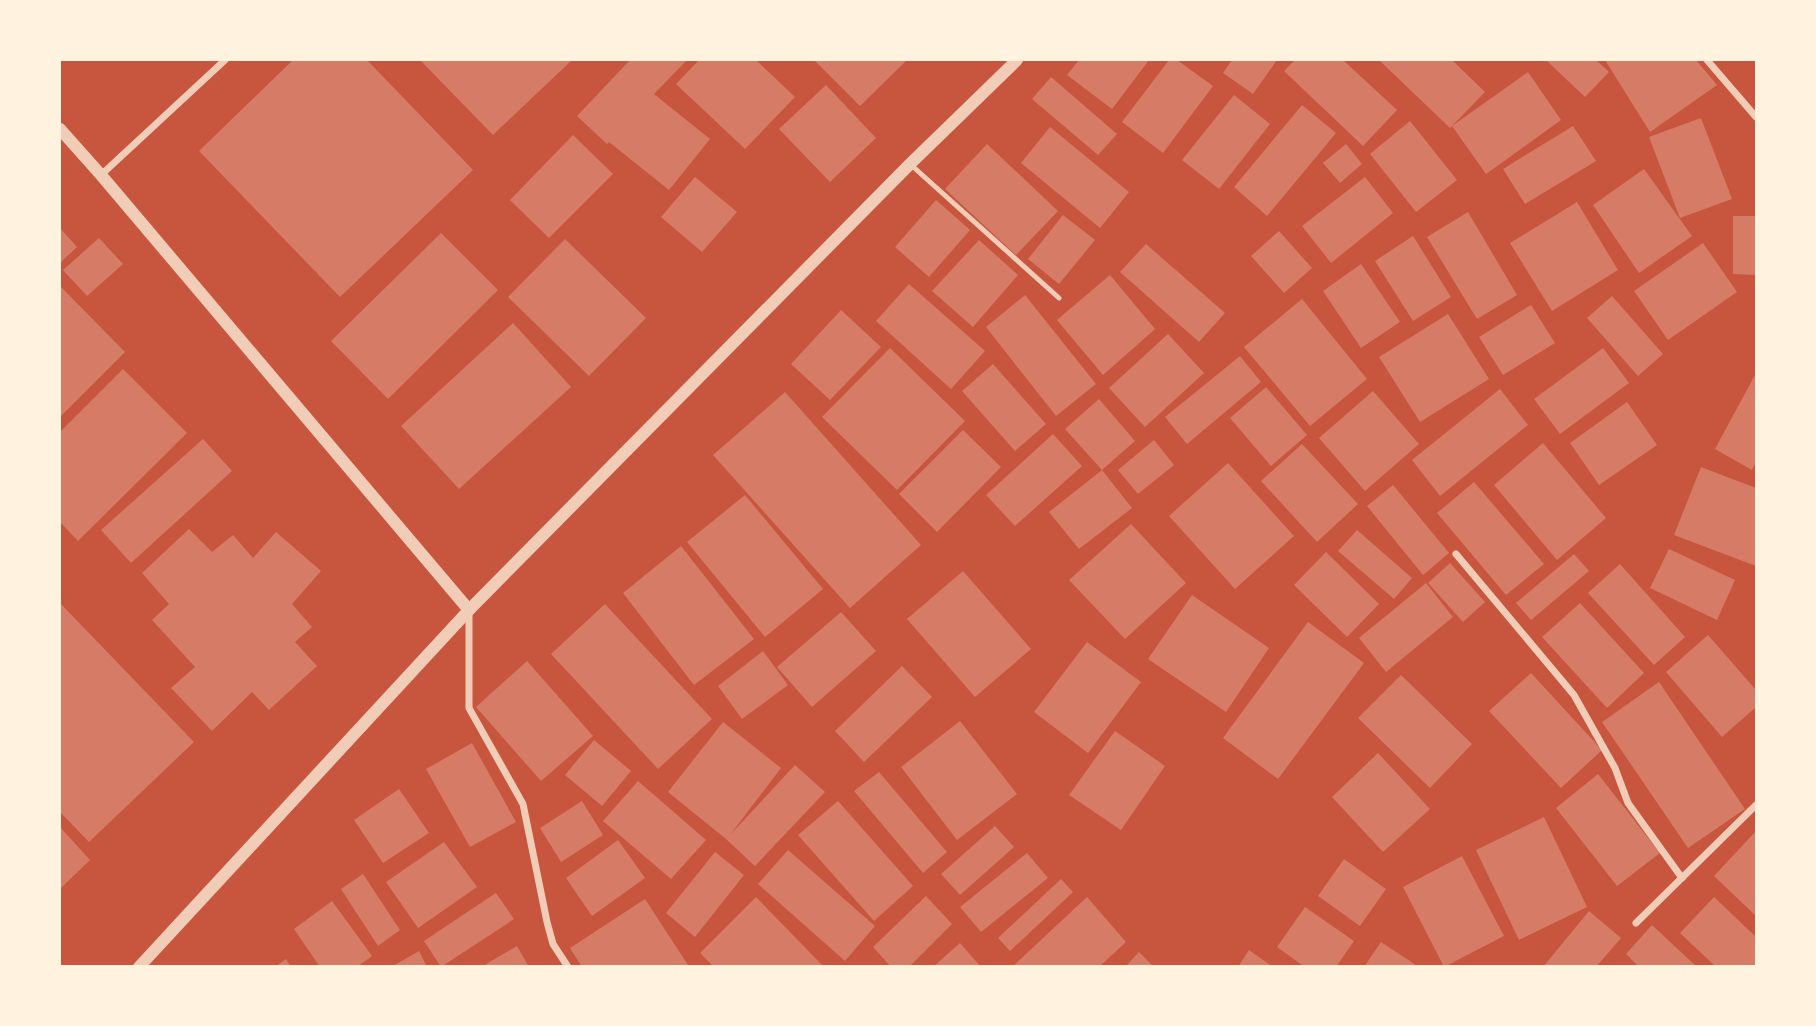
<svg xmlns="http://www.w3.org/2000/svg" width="1816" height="1026" viewBox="0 0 1816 1026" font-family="'IBM Plex Sans',sans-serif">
	<rect width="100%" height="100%" fill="#c8553d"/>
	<g fill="#d67c66">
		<path d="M293,60H367L473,170L340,297L199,151Z"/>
		<path d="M420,60H572L493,135Z"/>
		<path d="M630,60H687L654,94L710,139L669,190L609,142L607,144L577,116Z"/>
		<path d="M699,60H756L795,97L745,149L676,84Z"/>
		<path d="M814,60H907L860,106Z"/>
		<path d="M1079,60H1149L1112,109L1067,75Z"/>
		<path d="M1169,60H1177L1213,86L1163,153L1122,122Z"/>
		<path d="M1232,60H1277L1253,94L1223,73Z"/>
		<path d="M1295,60H1343L1397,110L1363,146L1284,71Z"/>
		<path d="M1379,60H1452L1485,92L1450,128Z"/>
		<path d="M1546,60H1596L1609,72L1585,97Z"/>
		<path d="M1605,60H1696L1717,85L1650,132Z"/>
		<path d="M1528,72L1561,120L1486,174L1452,126Z"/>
		<path d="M1051,77L1117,134L1098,155L1032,99Z"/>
		<path d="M826,85L876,138L830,182L779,129Z"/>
		<path d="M1234,95L1270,124L1219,189L1182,160Z"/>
		<path d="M1302,105L1336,133L1267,216L1234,187Z"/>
		<path d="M1701,118L1732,199L1680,218L1649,137Z"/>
		<path d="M1410,121L1457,180L1416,212L1370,154Z"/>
		<path d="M1573,126L1596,161L1525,204L1503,169Z"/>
		<path d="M1050,127L1129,192L1100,228L1021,163Z"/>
		<path d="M573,135L613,174L549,238L510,200Z"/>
		<path d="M987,144L1058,211L1016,255L945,189Z"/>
		<path d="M1346,144L1362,164L1340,183L1323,163Z"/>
		<path d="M1644,169L1692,236L1639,273L1593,205Z"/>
		<path d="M695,177L737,212L702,252L661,217Z"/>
		<path d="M1365,177L1393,213L1331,263L1302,226Z"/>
		<path d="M936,200L970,230L929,277L895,247Z"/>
		<path d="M1577,202L1618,270L1552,311L1510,243Z"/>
		<path d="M1468,212L1517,295L1477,319L1427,237Z"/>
		<path d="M1063,215L1095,240L1059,284L1028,259Z"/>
		<path d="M1733,216H1756V275L1733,274Z"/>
		<path d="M60,228L77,247L60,263Z"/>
		<path d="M1279,231L1312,268L1284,293L1251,256Z"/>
		<path d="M441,233L498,290L388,399L331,341Z"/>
		<path d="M1413,236L1451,297L1413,321L1375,261Z"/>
		<path d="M99,238L123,264L87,296L63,270Z"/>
		<path d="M565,239L646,318L589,376L508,297Z"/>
		<path d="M979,240L1018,275L973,327L932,291Z"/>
		<path d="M1703,243L1737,292L1668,340L1634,291Z"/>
		<path d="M1146,244L1225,313L1199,342L1120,272Z"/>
		<path d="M1361,264L1400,322L1361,348L1323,291Z"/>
		<path d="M1110,275L1155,329L1103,375L1057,320Z"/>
		<path d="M909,284L985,351L951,389L876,321Z"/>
		<path d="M61,287L125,352L60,417V289Z"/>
		<path d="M1025,295L1096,384L1056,416L986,327Z"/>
		<path d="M1612,296L1663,354L1638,376L1587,318Z"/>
		<path d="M1302,299L1367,379L1310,426L1244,347Z"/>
		<path d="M1531,305L1555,343L1503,375L1479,337Z"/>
		<path d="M841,310L881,347L830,400L791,364Z"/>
		<path d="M1448,314L1489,379L1420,422L1379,357Z"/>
		<path d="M513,323L571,387L459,489L401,426Z"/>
		<path d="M1168,334L1204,373L1145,427L1109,388Z"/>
		<path d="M890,348L965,421L897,490L822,417Z"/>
		<path d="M1603,348L1629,383L1560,434L1534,399Z"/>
		<path d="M1240,356L1261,382L1187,444L1165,417Z"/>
		<path d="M993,364L1046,424L1015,451L962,391Z"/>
		<path d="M123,369L187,433L78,541L60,522V432Z"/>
		<path d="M1756,373V462L1752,470L1715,449Z"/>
		<path d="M1266,387L1307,435L1271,466L1230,418Z"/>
		<path d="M1500,389L1528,425L1440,496L1412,460Z"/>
		<path d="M1373,391L1419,444L1365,491L1319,438Z"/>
		<path d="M785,392L921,545L850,608L713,455Z"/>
		<path d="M1099,399L1135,441L1102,470L1132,508L1079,549L1049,512L1102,470L1065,429Z"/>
		<path d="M1627,402L1657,445L1599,485L1570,443Z"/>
		<path d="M963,430L1001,467L937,532L899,494Z"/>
		<path d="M1053,434L1082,466L1015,526L986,495Z"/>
		<path d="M203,439L232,471L131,563L101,530Z"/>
		<path d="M1154,440L1174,465L1138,494L1118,470Z"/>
		<path d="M1543,443L1606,518L1557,560L1494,485Z"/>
		<path d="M1302,444L1358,504L1317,542L1261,481Z"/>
		<path d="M1228,463L1294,536L1235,589L1169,516Z"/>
		<path d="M1701,467L1756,488V566L1674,535Z"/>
		<path d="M1474,482L1544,564L1506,595L1437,513Z"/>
		<path d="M1393,485L1449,553L1423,575L1367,506Z"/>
		<path d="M745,495L823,589L765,637L687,542Z"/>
		<path d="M1131,524L1186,583L1125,639L1069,580Z"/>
		<path d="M189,529L212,552L233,535L253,558L276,532L321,571L292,604L312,627L295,642L317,666L269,710L252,692L212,731L171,688L195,667L152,620L169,604L142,573Z"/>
		<path d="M1357,530L1412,578L1394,599L1338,551Z"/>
		<path d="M681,546L754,639L694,685L623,593Z"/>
		<path d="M1669,549L1735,580L1717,620L1650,588Z"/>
		<path d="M1326,552L1379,604L1347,637L1294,585Z"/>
		<path d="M1574,554L1589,571L1531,620L1516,603Z"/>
		<path d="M1450,563L1485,602L1463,622L1428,583Z"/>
		<path d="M1620,564L1685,637L1654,665L1588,593Z"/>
		<path d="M963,571L1031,649L975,697L907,619Z"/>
		<path d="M1426,583L1453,617L1386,672L1359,638Z"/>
		<path d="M1192,595L1269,648L1226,712L1148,659Z"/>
		<path d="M60,603L194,742L89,842L60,812Z"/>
		<path d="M1580,603L1644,673L1607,708L1542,637Z"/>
		<path d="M605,604L712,719L658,769L551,654Z"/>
		<path d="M841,612L876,651L812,707L777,667Z"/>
		<path d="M1308,622L1364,663L1278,779L1223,738Z"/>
		<path d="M1708,635L1756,690V707L1722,737L1666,672Z"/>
		<path d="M1087,642L1141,682L1088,753L1034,712Z"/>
		<path d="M763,651L788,685L742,719L718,686Z"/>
		<path d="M527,661L593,736L541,781L476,707Z"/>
		<path d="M902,666L932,697L864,762L835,731Z"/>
		<path d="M1531,673L1602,750L1561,788L1489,711Z"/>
		<path d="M1401,675L1472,744L1430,788L1358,718Z"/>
		<path d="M1659,682L1745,809L1688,848L1602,722Z"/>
		<path d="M960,721L1017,794L957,840L901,767Z"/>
		<path d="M723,722L781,768L730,835L795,765L825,792L755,866L726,839L668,792Z"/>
		<path d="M1115,731L1165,766L1121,830L1069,795Z"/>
		<path d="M594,740L631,771L602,806L565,775Z"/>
		<path d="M472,743L516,822L470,847L426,769Z"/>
		<path d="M1378,753L1430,809L1383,852L1332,797Z"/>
		<path d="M879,772L947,852L923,873L854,791Z"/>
		<path d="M1598,774L1660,853L1617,886L1556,808Z"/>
		<path d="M638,781L706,840L671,879L603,821Z"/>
		<path d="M399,789L429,833L383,863L354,820Z"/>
		<path d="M582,801L603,835L561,862L540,828Z"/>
		<path d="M838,801L913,886L874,921L798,835Z"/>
		<path d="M1544,817L1587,907L1519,940L1476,850Z"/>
		<path d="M995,826L1014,847L960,895L941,874Z"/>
		<path d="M60,827L90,860L60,889Z"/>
		<path d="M1756,831V916L1714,876Z"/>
		<path d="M618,840L645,878L592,916L566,878Z"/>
		<path d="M444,842L477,887L418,928L386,882Z"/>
		<path d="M788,850L875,926L845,961L758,884Z"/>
		<path d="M715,852L744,875L695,937L666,913Z"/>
		<path d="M1027,853L1048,878L981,932L960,907Z"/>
		<path d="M1462,856L1504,936L1444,967L1403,887Z"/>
		<path d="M1344,859L1386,889L1360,926L1318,896Z"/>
		<path d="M363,874L400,930L378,946L341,889Z"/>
		<path d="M1061,879L1073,892L1010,951L998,938Z"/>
		<path d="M496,893L514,919L441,967L424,941Z"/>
		<path d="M926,896L952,924L909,967H891L873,947Z"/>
		<path d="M756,897L824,967H714L700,953Z"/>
		<path d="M1087,897L1126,942L1099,967H1012Z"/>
		<path d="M1714,897L1756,937V967H1716L1680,933Z"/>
		<path d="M645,899L688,965L582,967L570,948Z"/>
		<path d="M332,901L372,956L357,967H320L294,929Z"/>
		<path d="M1305,907L1354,941L1336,967H1305L1277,947Z"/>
		<path d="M1589,911L1621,938L1596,967H1543Z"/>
		<path d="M1652,925L1697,967H1639L1626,954Z"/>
		<path d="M1381,942L1419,967H1364Z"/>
		<path d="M960,943L981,967H933Z"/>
		<path d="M517,946L529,967H481Z"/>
		<path d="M1249,950L1273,967H1238Z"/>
		<path d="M419,951L427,967H391Z"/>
		<path d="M1139,952L1154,967H1125Z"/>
		<path d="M286,959L291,967H275Z"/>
	</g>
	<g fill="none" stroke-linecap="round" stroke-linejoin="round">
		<path stroke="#f1ccb7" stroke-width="5" d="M910,164L1059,298"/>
		<g stroke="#f1ccb7" stroke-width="7">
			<path d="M1707,60L1756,117"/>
			<path d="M101,175L225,60"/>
			<path d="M1456,554L1574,695L1615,768L1628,803L1682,878"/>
			<path d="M469,611V708L523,804L547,922L553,944L568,967"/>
			<path d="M1636,923L1756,805"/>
		</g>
		<g stroke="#f1ccb7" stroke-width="12">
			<path d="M60,129L101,175L469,610"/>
			<path d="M139,967L469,610L910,164L1017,60"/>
		</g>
	</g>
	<rect width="1816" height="1026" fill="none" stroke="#fff3e0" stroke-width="122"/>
</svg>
